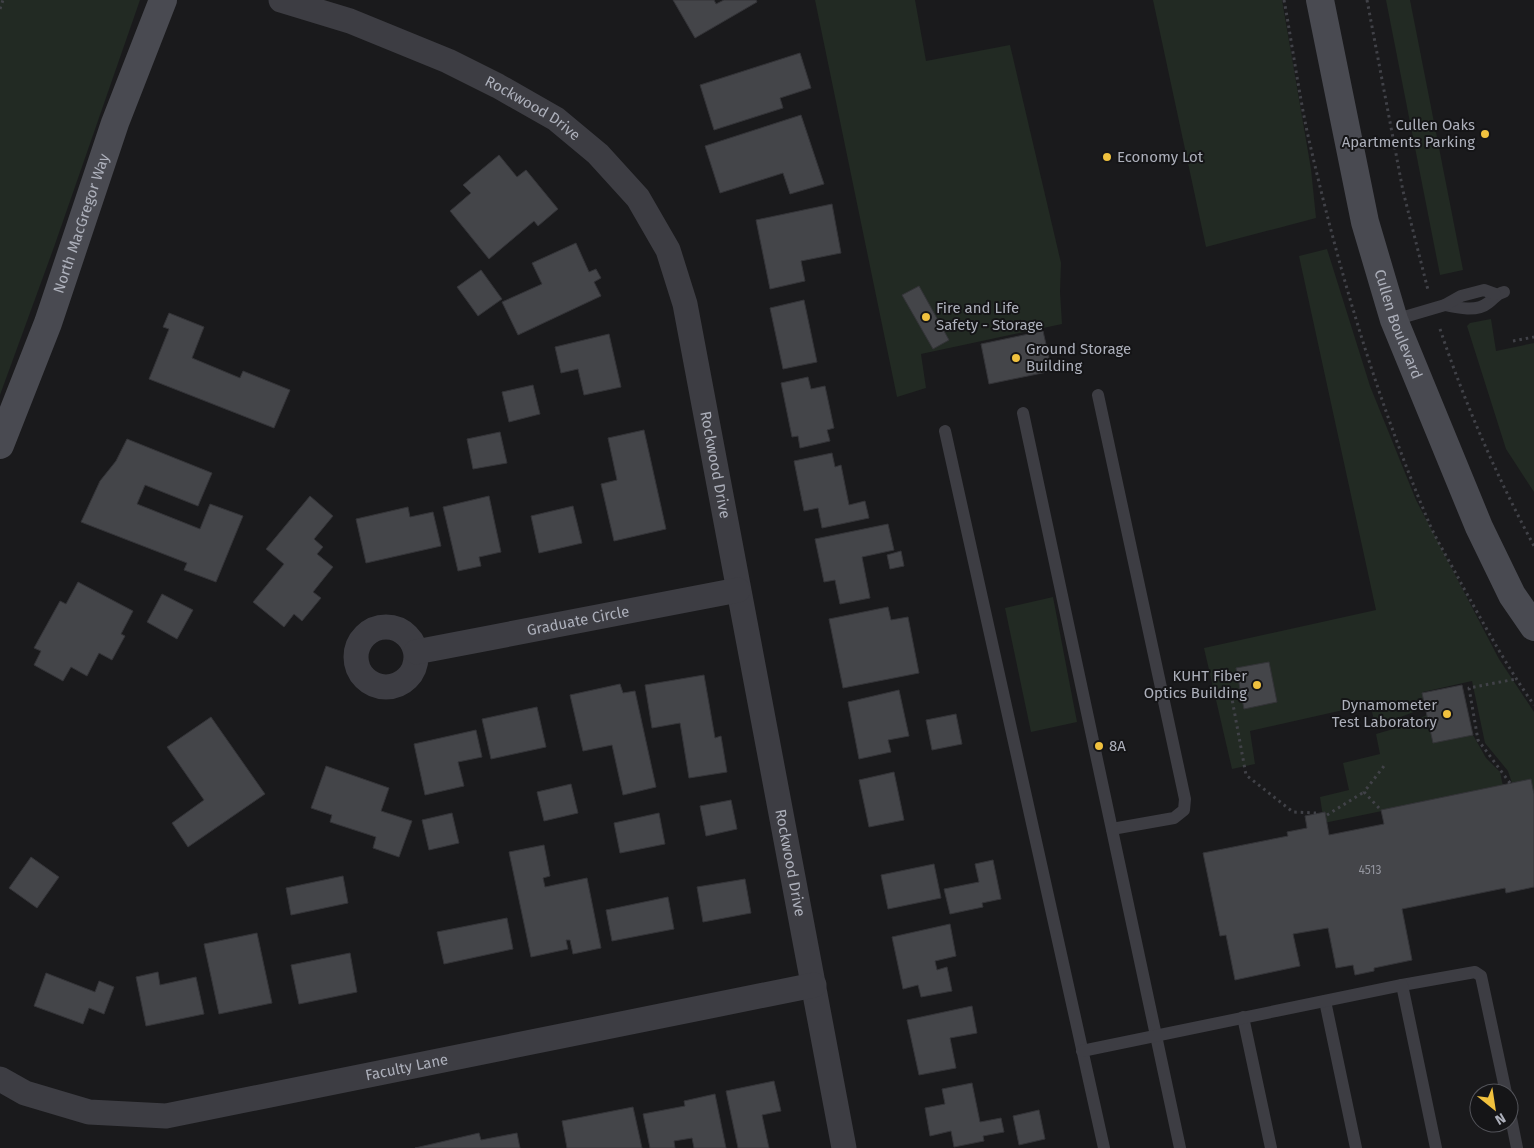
<svg xmlns="http://www.w3.org/2000/svg" width="1534" height="1148" viewBox="0 0 1534 1148" font-family="'Fira Sans',sans-serif">
	<rect width="100%" height="100%" fill="#1a1a1c"/>
	<g fill="#222a23">
		<path d="M0,0H140L54,247L0,395Z"/>
		<path d="M815,0H915L926,61L1010,45L1061,263L1060,292L1062,324L921,354L926,388L897,397Z"/>
		<path d="M1153,0H1282L1311,169L1316,218L1206,247Z"/>
		<path d="M1386,0H1410L1463,270L1440,275Z"/>
		<path d="M1327,249L1370,386L1416,500L1499,659L1534,712V798L1513,786L1508,771L1485,743L1472,681L1423,692L1424,708L1398,718L1375,724L1370,704L1250,731L1255,764L1232,769L1204,648L1376,610L1299,256Z"/>
		<path d="M1491,319L1496,351L1534,343V492L1506,449L1467,326L1470,323Z"/>
		<path d="M1053,597L1077,722L1031,732L1005,608Z"/>
		<path d="M1427,715L1435,741L1473,735L1486,758L1500,772L1503,786L1324,823L1320,797L1349,790L1343,763L1380,754L1376,734L1400,727Z"/>
	</g>
	<g fill="#444549" stroke="#343438">
		<path d="M673,0H714L716,4L724,0H756L757,2L695,38Z"/>
		<path d="M800,53L811,88L780,98L783,108L714,130L700,85Z"/>
		<path d="M801,115L824,184L790,194L783,173L720,193L705,146Z"/>
		<path d="M499,155L517,177L526,170L558,209L538,226L534,221L489,259L450,211L471,193L463,185Z"/>
		<path d="M832,204L841,253L801,261L805,281L770,289L756,220Z"/>
		<path d="M576,243L589,272L596,269L601,278L594,282L601,296L518,335L502,302L542,284L532,263Z"/>
		<path d="M481,270L502,299L478,316L457,287Z"/>
		<path d="M919,286L949,340L933,349L902,295Z"/>
		<path d="M804,300L817,362L783,369L770,308Z"/>
		<path d="M169,313L204,327L192,358L240,378L243,371L290,390L274,428L149,379L169,329L163,327Z"/>
		<path d="M1043,331L1052,371L989,384L981,344Z"/>
		<path d="M609,334L621,387L584,395L578,369L561,373L555,347Z"/>
		<path d="M808,377L811,389L825,386L834,428L827,430L830,441L800,448L798,436L792,437L781,383Z"/>
		<path d="M533,385L540,414L509,422L502,392Z"/>
		<path d="M644,430L666,529L614,541L601,484L617,480L608,438Z"/>
		<path d="M500,432L507,463L473,469L467,439Z"/>
		<path d="M127,439L212,473L198,506L145,485L137,504L200,529L210,504L243,516L216,582L184,570L187,563L81,522L100,481L116,461Z"/>
		<path d="M832,453L835,467L841,465L849,505L865,501L869,518L822,528L818,508L804,511L794,461Z"/>
		<path d="M310,496L333,516L314,539L323,547L317,554L333,567L313,592L321,598L302,621L294,614L284,627L253,602L284,564L266,549Z"/>
		<path d="M489,496L501,552L479,557L481,566L458,571L443,507Z"/>
		<path d="M573,506L582,543L539,553L531,516Z"/>
		<path d="M408,507L410,517L433,512L441,546L366,563L356,519Z"/>
		<path d="M888,524L894,550L862,557L870,598L840,604L835,580L824,582L815,539Z"/>
		<path d="M901,551L904,566L890,569L887,555Z"/>
		<path d="M78,582L133,611L121,634L125,636L112,660L99,653L87,676L71,667L63,681L34,665L41,651L34,648L60,601L66,604Z"/>
		<path d="M162,594L193,610L177,639L147,622Z"/>
		<path d="M888,607L891,620L908,617L919,673L843,688L829,619Z"/>
		<path d="M1269,662L1277,702L1244,709L1236,668Z"/>
		<path d="M704,675L715,738L721,736L727,772L689,778L680,723L652,728L645,685Z"/>
		<path d="M620,684L623,693L635,691L656,787L623,795L612,745L583,751L570,695Z"/>
		<path d="M1462,685L1473,735L1433,743L1422,693Z"/>
		<path d="M899,690L909,736L888,740L891,752L859,759L848,702Z"/>
		<path d="M537,707L546,747L491,759L482,719Z"/>
		<path d="M956,714L962,744L932,750L926,720Z"/>
		<path d="M211,717L265,794L188,847L172,823L204,800L167,747Z"/>
		<path d="M476,730L482,757L458,762L464,786L425,795L414,744Z"/>
		<path d="M326,766L389,788L381,811L412,821L399,857L373,848L376,837L330,822L332,815L311,808Z"/>
		<path d="M894,772L904,820L869,827L859,780Z"/>
		<path d="M1531,779L1534,794V887L1506,893L1505,888L1402,909L1412,960L1374,968V971L1355,975L1353,965L1336,968L1328,928L1293,934L1300,966L1235,980L1226,935L1220,936L1203,853L1288,836L1287,832L1307,828L1305,816L1325,812L1329,835L1384,824L1381,810Z"/>
		<path d="M571,784L578,813L544,821L537,792Z"/>
		<path d="M731,800L737,829L706,836L700,806Z"/>
		<path d="M452,813L459,843L429,850L422,820Z"/>
		<path d="M659,813L665,844L620,853L614,823Z"/>
		<path d="M544,845L550,876L543,878L545,887L587,878L601,948L573,954L570,940H566L568,949L531,957L509,852Z"/>
		<path d="M31,857L59,877L37,908L9,888Z"/>
		<path d="M993,860L1001,899L982,903L983,907L950,914L944,889L979,882L975,864Z"/>
		<path d="M934,864L941,898L888,909L881,875Z"/>
		<path d="M343,876L348,903L291,915L286,888Z"/>
		<path d="M745,879L751,913L703,922L697,887Z"/>
		<path d="M668,897L674,929L612,941L606,910Z"/>
		<path d="M507,918L513,949L444,964L437,932Z"/>
		<path d="M950,924L956,956L935,961L937,970L947,967L952,991L921,997L918,985L903,989L892,937Z"/>
		<path d="M257,933L272,1003L219,1014L204,944Z"/>
		<path d="M350,953L357,992L299,1004L291,965Z"/>
		<path d="M158,972L160,985L196,977L204,1014L146,1026L136,977Z"/>
		<path d="M46,973L95,992L99,981L114,987L104,1014L89,1008L83,1024L34,1006Z"/>
		<path d="M972,1006L977,1033L950,1038L956,1068L919,1075L907,1020Z"/>
		<path d="M774,1081L781,1111L762,1115L769,1148H738L726,1091Z"/>
		<path d="M972,1083L980,1122L1001,1118L1004,1132L983,1136L984,1141L954,1147L951,1131L930,1136L925,1108L945,1104L942,1089Z"/>
		<path d="M715,1094L726,1148H694L692,1138L674,1141L675,1148H650L643,1114L685,1106L684,1101Z"/>
		<path d="M633,1107L642,1148H567L562,1121Z"/>
		<path d="M1039,1110L1045,1139L1019,1145L1013,1116Z"/>
		<path d="M479,1133L481,1140L517,1133L520,1148H415Z"/>
	</g>
	<g fill="none" stroke-linecap="round" stroke-linejoin="round">
		<g stroke="#414248" stroke-width="3" stroke-dasharray="2.5 4" stroke-linecap="butt">
			<path d="M1284,0C1292,43 1298,88 1307,131C1337,265 1376,398 1430,525C1439,545 1452,565 1462,585C1485,626 1507,667 1534,705"/>
			<path d="M1367,0L1403,191L1428,290"/>
			<path d="M0,9L3,0"/>
			<path d="M1440,329C1465,404 1497,477 1534,546"/>
			<path d="M1513,341L1534,337"/>
			<path d="M1230,688L1246,775L1293,812L1316,813"/>
			<path d="M1510,783L1478,740L1469,688L1516,679"/>
			<path d="M1379,808L1364,792L1384,766"/>
			<path d="M1327,815L1364,792"/>
		</g>
		<g stroke="#3d3d43" stroke-width="12">
			<path d="M1445,305C1458,308 1477,312 1488,303C1495,298 1496,294 1504,292"/>
			<path d="M1394,320L1445,305L1461,296L1484,290L1495,294"/>
			<path d="M1098,395L1185,799L1184,810L1174,818L1112,829"/>
			<path d="M1023,413L1180,1148"/>
			<path d="M945,431L1104,1148"/>
			<path d="M1402,985L1475,972L1481,976L1506,1093"/>
			<path d="M1325,1001L1356,1148"/>
			<path d="M1243,1017L1271,1148"/>
			<path d="M1082,1051L1402,985L1436,1148"/>
			<path d="M1509,1108L1517,1148"/>
		</g>
		<g stroke="#3d3d43" stroke-width="25">
			<path id="s1" d="M281,0L350,21L448,61L498,86L556,119L598,154L638,198L668,250L685,304L844,1148"/>
			<circle cx="386" cy="657" r="30"/>
			<path id="s2" d="M416,652L738,590"/>
			<path id="s3" d="M0,1079L25,1093L89,1112L166,1116L814,985"/>
		</g>
		<g stroke="#494a51" stroke-width="28">
			<path id="s4" d="M1320,0L1365,222L1394,320L1479,527L1512,595L1534,627"/>
			<path id="s5" d="M0,445L48,323L115,123L163,0"/>
		</g>
	</g>
	<g fill="#f0c13e" stroke="#151517" stroke-width="2">
		<circle cx="1485" cy="134" r="5"/>
		<circle cx="1107" cy="157" r="5"/>
		<circle cx="926" cy="317" r="5"/>
		<circle cx="1016" cy="358" r="5"/>
		<circle cx="1257" cy="685" r="5"/>
		<circle cx="1447" cy="714" r="5"/>
		<circle cx="1099" cy="746" r="5"/>
	</g>
	<g text-anchor="middle" dominant-baseline="central" stroke-width="4" stroke-linejoin="round" paint-order="stroke">
		<g font-size="12" fill="#93959e">
			<text x="1370" y="870">4513</text>
		</g>
		<g font-size="15" fill="#adb0bb" stroke="#151517">
			<text stroke="none"><textPath href="#s1" startOffset="275">Rockwood Drive</textPath></text>
			<text stroke="none"><textPath href="#s5" startOffset="236">North MacGregor Way</textPath></text>
			<text stroke="none"><textPath href="#s4" startOffset="334">Cullen Boulevard</textPath></text>
			<text stroke="none"><textPath href="#s1" startOffset="695">Rockwood Drive</textPath></text>
			<text stroke="none"><textPath href="#s2" startOffset="165">Graduate Circle</textPath></text>
			<text stroke="none"><textPath href="#s1" startOffset="1100">Rockwood Drive</textPath></text>
			<text stroke="none"><textPath href="#s3" startOffset="418">Faculty Lane</textPath></text>
		</g>
		<g font-size="15" fill="#adb0bb" stroke="#151517" text-anchor="start">
			<text x="1475" y="125" text-anchor="end">Cullen Oaks<tspan x="1475" dy="17">Apartments Parking</tspan></text>
			<text x="1117" y="157">Economy Lot</text>
			<text x="936" y="308">Fire and Life<tspan x="936" dy="17">Safety - Storage</tspan></text>
			<text x="1026" y="349">Ground Storage<tspan x="1026" dy="17">Building</tspan></text>
			<text x="1247" y="676" text-anchor="end">KUHT Fiber<tspan x="1247" dy="17">Optics Building</tspan></text>
			<text x="1437" y="705" text-anchor="end">Dynamometer<tspan x="1437" dy="17">Test Laboratory</tspan></text>
			<text x="1109" y="746">8A</text>
		</g>
	</g>
	<g transform="translate(1494 1108) rotate(150)"><circle r="24" fill="#151517" stroke="#525359"/>
	<path d="M0-4L9 19L0 12L-9 19Z" fill="#f0c13e"/>
	<text y="-8" font-size="14" font-weight="bold" text-anchor="middle" fill="#adb0bb">N</text>
	</g>
</svg>
